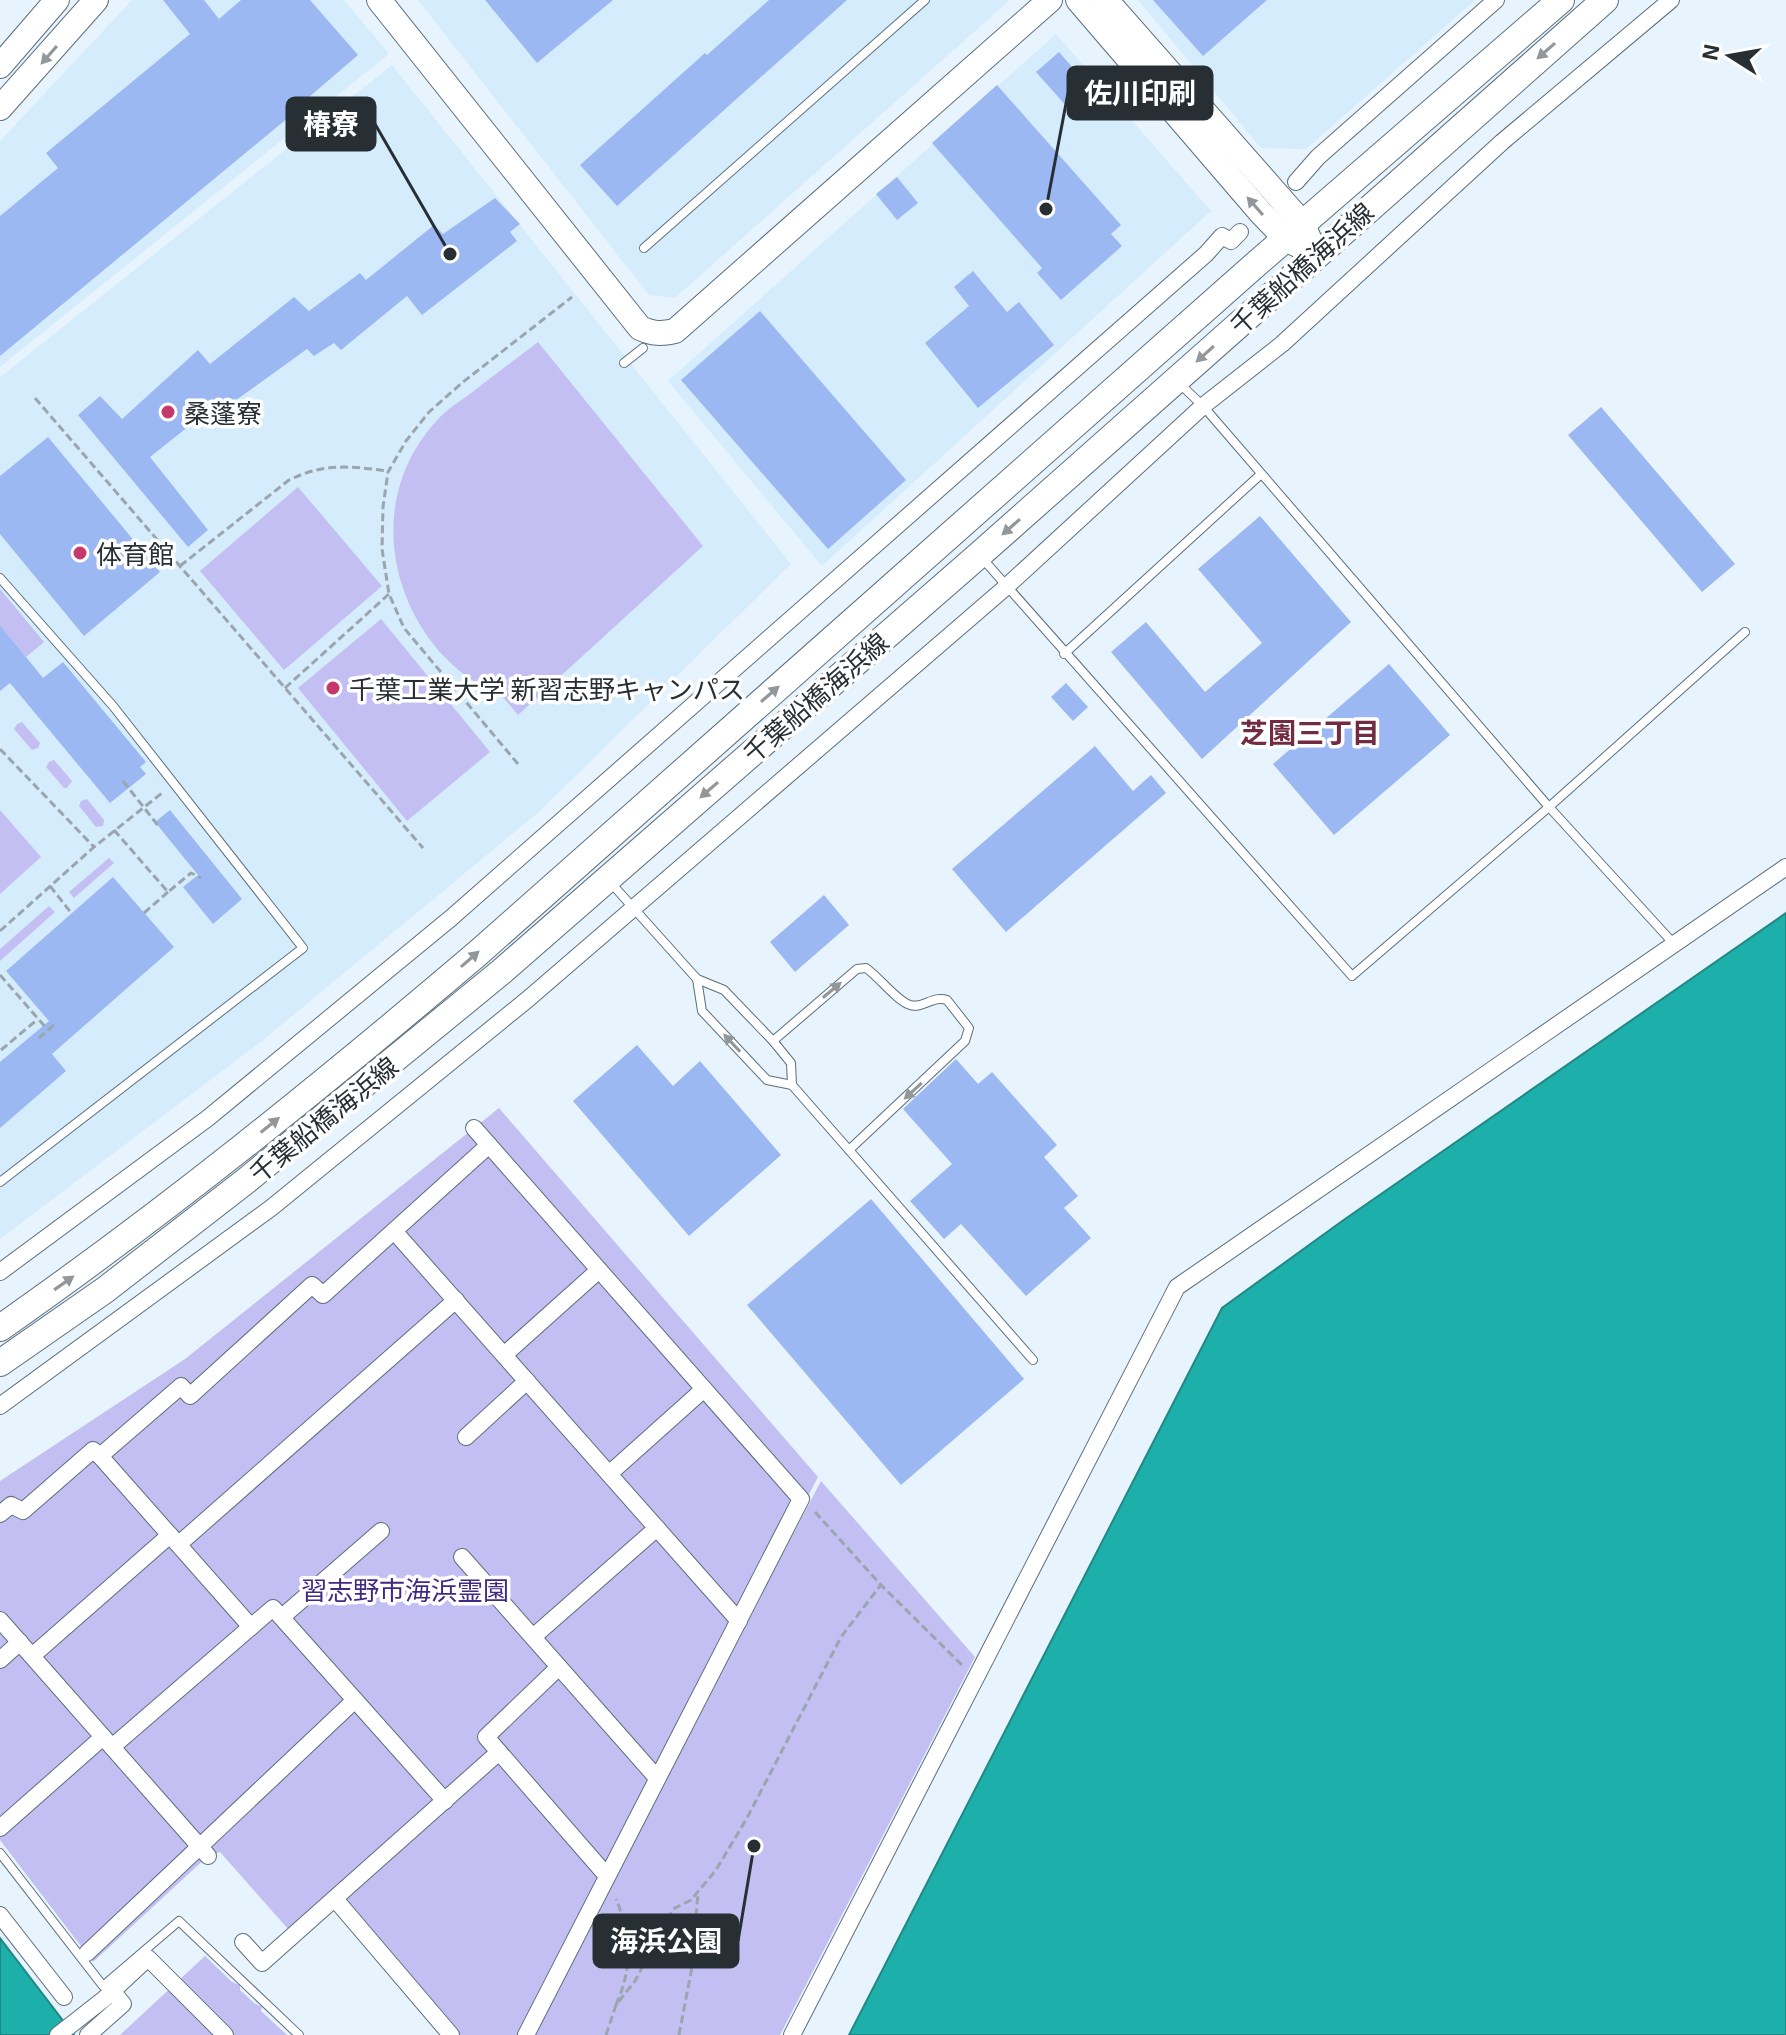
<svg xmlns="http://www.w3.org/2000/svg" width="1786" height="2035" viewBox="0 0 1786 2035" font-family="'Exo 2','Noto Sans JP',sans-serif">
	<rect width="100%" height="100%" fill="#e7f4fe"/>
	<g fill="#d5ecfd">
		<path d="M132,0H344L389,54L0,367V141Z"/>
		<path d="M418,0H1010L675,298L649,295Z"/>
		<path d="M1138,0H1475L1306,149L1261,148Z"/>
		<path d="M1056,34L1211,211L822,566L668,381Z"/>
		<path d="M392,65L791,564L540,811L262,1041L0,1239V377Z"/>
	</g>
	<g fill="#c4bff3">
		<path d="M538,342L703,546L518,715C513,709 508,702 502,697C496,692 487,689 480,685C465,677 450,663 438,650C380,580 376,482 441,416C451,406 464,399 475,390C496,374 517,358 538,342Z"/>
		<path d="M298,487L382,586L284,670L200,571Z"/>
		<path d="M0,589L44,642L26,657L0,625Z"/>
		<path d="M381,619L490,752L407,821L298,688Z"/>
		<path d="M22,722L40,743L38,748L32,750L14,729L17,724Z"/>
		<path d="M54,760L72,781L67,788H64L46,767L49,762Z"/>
		<path d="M87,799L104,820L103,826L96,827L79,806L81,801Z"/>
		<path d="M0,810L41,857L0,894Z"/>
		<path d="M109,858L114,863L74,898L69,892Z"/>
		<path d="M49,906L55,912L0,961V949Z"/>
		<path d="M499,1108L818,1477L529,2035H448L327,1895L288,1929L220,1852L208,1856L93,1962L0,1840V1481L185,1359Z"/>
		<path d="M821,1481L975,1657L780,2035H531Z"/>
		<path d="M205,1956L232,1982L240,1985V1990L254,2003L262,2007L261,2011L287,2035H120Z"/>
	</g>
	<g fill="#1dafa9" stroke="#208986" stroke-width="2">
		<path d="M1786,913V2035H849L1222,1308L1345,1219Z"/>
		<path d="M0,1938L74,2035H0Z"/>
	</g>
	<g fill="#9cb8f3">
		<path d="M163,0H204L219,19L241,0H310L358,55L294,110L295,112L0,356V216L58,168L46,153L190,34Z"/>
		<path d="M485,0H613L537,63Z"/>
		<path d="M769,0H847L617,206L580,165L705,53L707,55Z"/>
		<path d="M1153,0H1267L1203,56Z"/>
		<path d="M1059,52L1099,98L1077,118L1036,72Z"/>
		<path d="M997,85L1121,225L1111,234L1122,246L1061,300L1037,273L1042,268L932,143Z"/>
		<path d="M897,177L918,203L897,220L876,194Z"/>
		<path d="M495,198L520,224L510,232L517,241L422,315L407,296L341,350L334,343L314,356L307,349L225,408L219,402L150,457L208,530L188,547L78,415L100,396L122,419L198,350L210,364L294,297L309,311L360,273L366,280L434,225L443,234Z"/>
		<path d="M973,271L1007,312L1019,302L1054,345L978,408L925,343L969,306L954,287Z"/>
		<path d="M760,311L906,480L828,549L681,380Z"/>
		<path d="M1601,407L1735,564L1702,592L1568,435Z"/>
		<path d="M48,437L160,572L84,636L0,534V476Z"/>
		<path d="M1260,516L1351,622L1202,759L1111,652L1146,622L1205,692L1262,643L1198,569Z"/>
		<path d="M0,625L43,678L63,662L146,762L140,767L146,774L110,803L10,683L0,691Z"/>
		<path d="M1389,664L1450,735L1334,835L1273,764Z"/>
		<path d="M1066,683L1088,707L1073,721L1051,697Z"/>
		<path d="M1095,746L1133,791L1151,775L1166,793L1006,932L952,869Z"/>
		<path d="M170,810L242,899L213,924L183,887L198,875L155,822Z"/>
		<path d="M113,877L174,947L52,1054L66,1071L0,1128V1062L49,1021L6,971Z"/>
		<path d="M824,895L849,925L795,972L770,942Z"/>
		<path d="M637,1045L673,1086L700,1061L781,1155L689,1236L573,1101Z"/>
		<path d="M956,1059L978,1084L992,1072L1057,1145L1044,1157L1078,1196L1064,1208L1091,1238L1026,1296L961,1224L944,1239L910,1201L952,1164L903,1109Z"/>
		<path d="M871,1199L1024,1379L901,1485L747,1305Z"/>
	</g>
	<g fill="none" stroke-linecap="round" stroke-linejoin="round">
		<g stroke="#5b6e7c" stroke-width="10">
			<g id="lane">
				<path d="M644,248L925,0"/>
				<path d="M624,363L643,348"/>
				<path d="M1180,384L1203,406L1549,807L1674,944"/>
				<path d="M982,558L1352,976L1549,807L1745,632"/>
				<path d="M0,578L113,706L303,948L0,1182"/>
				<path d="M1064,654L1260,475"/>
				<path d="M611,883L697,979L724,990L773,1041L791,1063L792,1085"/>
				<path d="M697,979L702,1011L767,1080L792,1085L1033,1360"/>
				<path d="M773,1041L857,969L866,968C879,977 897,1001 910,1005C923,1009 933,995 947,1000L969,1028L965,1041L849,1150"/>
				<path d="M0,1853L103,1986L179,1921L299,2035"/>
			</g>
		</g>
		<g stroke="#5b6e7c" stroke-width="18">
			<g id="street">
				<path d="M1296,182L1318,157L1496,0"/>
				<path d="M474,1128L801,1499L526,2035"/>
				<path d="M394,1231L739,1621"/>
				<path d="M0,1272L208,1118L451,918L1206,254L1222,236L1231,241L1240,232"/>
				<path d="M504,1355L599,1270"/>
				<path d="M0,1406L271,1208L528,999L1006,587L1203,406L1282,344L1502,142L1671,0"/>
				<path d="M466,1437L527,1381"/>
				<path d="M100,1456L251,1627"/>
				<path d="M609,1474L704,1389"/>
				<path d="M0,1514L11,1505L23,1511L93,1450L100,1456L181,1386L190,1396L312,1285L323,1295L489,1145"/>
				<path d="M179,1544L456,1300"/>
				<path d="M462,1557L657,1778"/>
				<path d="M282,1617L381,1531"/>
				<path d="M0,1620L208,1856"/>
				<path d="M533,1637L657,1528"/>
				<path d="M32,1656L170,1535"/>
				<path d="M0,1660L20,1642"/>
				<path d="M559,1667L486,1737L607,1876"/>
				<path d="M112,1747L273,1608L445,1801"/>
				<path d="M0,1828L103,1737"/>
				<path d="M335,1899L451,2035"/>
				<path d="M0,1915L64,1997"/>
				<path d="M243,1942L262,1963L499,1752"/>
				<path d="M87,1953L355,1700"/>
				<path d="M58,2035L104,1999L148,1958L225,2035"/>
				<path d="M88,2035L123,2004L112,1991"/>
				<path d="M792,2035L1177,1287L1786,867"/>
			</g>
		</g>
		<g stroke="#5b6e7c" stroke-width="26">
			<g id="secondary">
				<path d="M379,0L640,328C653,334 661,334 675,331L1050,0"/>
				<path d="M1078,0L1261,213L1286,239L1315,254"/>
				<path d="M1106,0L1303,224L1310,241"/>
				<path d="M0,66L57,0"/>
				<path d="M0,108L96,0"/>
			</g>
		</g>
		<g stroke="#5b6e7c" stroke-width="28">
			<g id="primary">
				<path d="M0,1328C166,1212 324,1084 478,953L1255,265L1561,0"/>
				<path d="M0,1363L105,1290L247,1180L501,972L979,555L1605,0"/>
			</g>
		</g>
		<g stroke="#9aa5ad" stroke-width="3" stroke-dasharray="8 4" stroke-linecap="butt">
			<path d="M35,398L423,848"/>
			<path d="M180,566L289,480C324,463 349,466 387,471"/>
			<path d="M285,688L389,594"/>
			<path d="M0,749L94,847"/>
			<path d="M518,764L404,628L389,594L382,549L383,507L388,472L406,441L429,412L463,382L572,297"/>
			<path d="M123,781L160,828"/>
			<path d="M114,830L168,892L191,873L201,878"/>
			<path d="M50,886L72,914"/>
			<path d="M144,913L168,892"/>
			<path d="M0,931L94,847L162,793"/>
			<path d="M0,975L48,1030"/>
			<path d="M39,1038L54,1025"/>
			<path d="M1,1050L38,1019"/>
			<path d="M815,1512L881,1585L962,1665"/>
			<path d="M616,2005C629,1974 631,1956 623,1923C621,1915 620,1907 616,1899"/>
			<path d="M606,2035L616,2005L635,1981L673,1909L691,1900L716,1870L747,1818L841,1637L880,1586"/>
			<path d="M679,2035L692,1967L698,1893"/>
		</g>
		<use href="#lane" stroke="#fff" stroke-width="8"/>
		<use href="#street" stroke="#fff" stroke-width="16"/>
		<use href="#secondary" stroke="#fff" stroke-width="24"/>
		<use href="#primary" stroke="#fff" stroke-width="26"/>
	</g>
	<defs><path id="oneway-solid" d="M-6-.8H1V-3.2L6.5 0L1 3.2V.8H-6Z" transform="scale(2)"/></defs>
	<g fill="#93979a">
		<use href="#oneway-solid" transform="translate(1546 51) rotate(139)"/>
		<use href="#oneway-solid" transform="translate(49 55) rotate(131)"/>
		<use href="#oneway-solid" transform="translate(1255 206) rotate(-131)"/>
		<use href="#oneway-solid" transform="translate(1205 354) rotate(138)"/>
		<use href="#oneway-solid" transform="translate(1011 527) rotate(139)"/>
		<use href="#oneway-solid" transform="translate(770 694) rotate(-41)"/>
		<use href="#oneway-solid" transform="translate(709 790) rotate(139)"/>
		<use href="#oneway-solid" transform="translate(470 959) rotate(-41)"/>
		<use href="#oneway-solid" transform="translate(832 990) rotate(-40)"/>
		<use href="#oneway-solid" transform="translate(732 1043) rotate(-133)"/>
		<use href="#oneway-solid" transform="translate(913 1091) rotate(137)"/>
		<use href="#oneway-solid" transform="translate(270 1125) rotate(-39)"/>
		<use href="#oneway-solid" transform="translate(64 1283) rotate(-35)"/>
	</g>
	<g fill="#c4386b" stroke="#fff" stroke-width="3">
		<circle cx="168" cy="412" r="8"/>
		<circle cx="80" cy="553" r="8"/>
		<circle cx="333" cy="688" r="8"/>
	</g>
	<g text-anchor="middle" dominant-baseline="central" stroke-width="7" stroke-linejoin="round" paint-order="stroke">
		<g font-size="26" fill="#272f35" stroke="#fff">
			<text transform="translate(1301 268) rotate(-42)">千葉船橋海浜線</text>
			<text transform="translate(815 697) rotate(-41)">千葉船橋海浜線</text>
			<text transform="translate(323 1119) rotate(-39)">千葉船橋海浜線</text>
		</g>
		<g font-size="26" fill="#272f35" stroke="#fff" text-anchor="start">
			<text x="184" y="412">桑蓬寮</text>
			<text x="96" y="553">体育館</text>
			<text x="349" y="688">千葉工業大学 新習志野キャンパス</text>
		</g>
		<g font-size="26" fill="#402983" stroke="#fff">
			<text x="405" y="1589">習志野市海浜霊園</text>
		</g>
		<g font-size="28" font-weight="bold" fill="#712c42" stroke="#fff">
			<text x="1310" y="732">芝園三丁目</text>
		</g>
	</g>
	<path fill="none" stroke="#272f35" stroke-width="3" d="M1046 209L1068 93M450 254L375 124M754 1846L738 1941"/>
	<g fill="#272f35" stroke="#fff" stroke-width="3">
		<circle cx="1046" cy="209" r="8"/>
		<circle cx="450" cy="254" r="8"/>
		<circle cx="754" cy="1846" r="8"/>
	</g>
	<g fill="#272f35" stroke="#272f35" stroke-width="3">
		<rect x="1068" y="67" width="144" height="52" rx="8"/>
		<rect x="287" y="98" width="88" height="52" rx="8"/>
		<rect x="594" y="1915" width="144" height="52" rx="8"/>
	</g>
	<g font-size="28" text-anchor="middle" font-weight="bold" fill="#fff">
		<text x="1140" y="103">佐川印刷</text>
		<text x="331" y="134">椿寮</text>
		<text x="666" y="1951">海浜公園</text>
	</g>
	<g transform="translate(1730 56) rotate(281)" stroke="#ffffff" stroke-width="6" paint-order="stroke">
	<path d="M0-6L14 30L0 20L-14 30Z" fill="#272f35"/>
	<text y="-12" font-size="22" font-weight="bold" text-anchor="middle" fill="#272f35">N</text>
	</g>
</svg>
